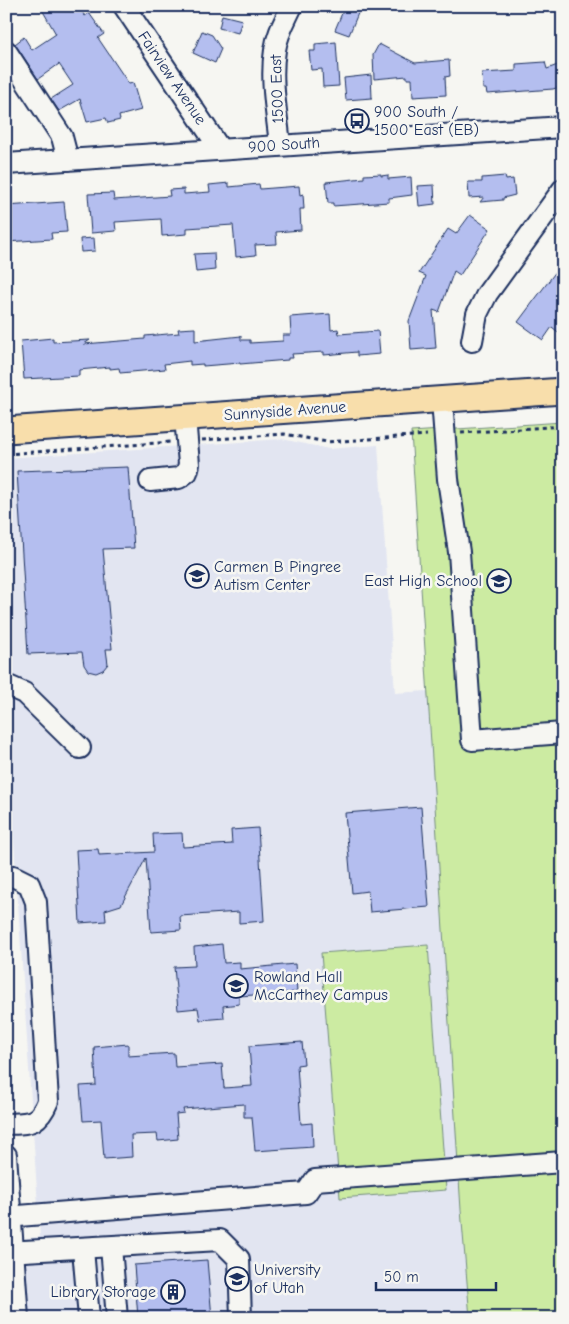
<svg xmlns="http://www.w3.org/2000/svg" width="569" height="1324" viewBox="0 0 569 1324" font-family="'Comic Neue',sans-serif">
	<rect width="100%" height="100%" fill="#f6f6f2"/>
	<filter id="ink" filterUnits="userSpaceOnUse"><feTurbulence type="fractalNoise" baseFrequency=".02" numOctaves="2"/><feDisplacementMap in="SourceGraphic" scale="10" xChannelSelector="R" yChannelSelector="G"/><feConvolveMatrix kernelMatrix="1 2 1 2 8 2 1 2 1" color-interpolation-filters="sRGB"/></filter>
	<g filter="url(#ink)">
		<path fill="#e2e5f1" d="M282,439L329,449L378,445L395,693L428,691L470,1318H6V1240L40,1237L6,720V458Z"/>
		<g fill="#cceba2" stroke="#748d80">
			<path d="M563,422V1318H470L461,1210L411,432Z"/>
			<path d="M428,945L446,1190L340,1198L321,953Z"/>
		</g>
		<g fill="#b4beef" stroke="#1b2f5e">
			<path d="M40,6H78L85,16L89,13L104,34L98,38L129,84L133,83L141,110L119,116L120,120L108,123L106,118L87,122L80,99L59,111L51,99L73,85L59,64L38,79L15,44L24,37L32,50L56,34Z"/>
			<path d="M345,6H361L349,35L335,30Z"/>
			<path d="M222,15L242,20L238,33L219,28Z"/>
			<path d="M202,31L212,35L221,49L215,63L193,53Z"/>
			<path d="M336,42L339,86L323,87L322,69L311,70L309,51H315V44Z"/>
			<path d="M379,44L415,63L449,60L450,76L445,77L446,95L413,97L412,79H407V76L374,79L373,55Z"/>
			<path d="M545,62L547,69L563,63V86L553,89L487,94L486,89H483L482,73L516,71V64Z"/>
			<path d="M371,75L372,98L346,100L344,78Z"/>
			<path d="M381,174V176L388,175V179L411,177L412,195L389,198V202L333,206V203H328L326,182L364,178V175Z"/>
			<path d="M505,176L506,180L513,179L515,195L503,198V200L480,202L484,197L469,198L468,182H482V178Z"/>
			<path d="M229,183V187L259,184L260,189L299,186L300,195L303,194L304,209H300L301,230L276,232L277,244L255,245L256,255L236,257L233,225L187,228V234L162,236L161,219L115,222L116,231L91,233L88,194L113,193L114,200L170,196L169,190L184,189V194L210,192L209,185Z"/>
			<path d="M434,185L435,204L419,206L417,186Z"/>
			<path d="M64,202L67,232L51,233L52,239L6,242V206Z"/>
			<path d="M470,215L490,229L460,275L454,271L439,312L433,310L436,348L411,350L409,321L426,276L419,273L448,229L456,234Z"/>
			<path d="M94,238L95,251L81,252L80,239Z"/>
			<path d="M214,253L215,270L196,272L194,254Z"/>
			<path d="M563,262V336L552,327L543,340L518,322Z"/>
			<path d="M330,314L331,330L338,329L339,334L378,331L380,354L357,356V352L324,355V352L292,354L293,358H288V360L240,364V363L203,366V364L190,365V361L164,364L165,369L120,373L119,368L110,369V367L79,370V376L24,379L21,341L53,338V342L90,340L84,344L145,339V336L179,333L178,329L195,328V341L241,336V340H250V343L283,341V335H291L290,317Z"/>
			<path d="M128,467L134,548L103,549L112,649H106L108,664L103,670L96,673L88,671L84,665L82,652L28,654L17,471Z"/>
			<path d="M421,807L429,907L370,912L368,891L352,893L345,813Z"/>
			<path d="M258,828L264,921L239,923V912L180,916L181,930L151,932L146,858L121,905L105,910L106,921L80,923L76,850L98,849L99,855L154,852L153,834L182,833L183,847L232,844L231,830Z"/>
			<path d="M222,944L224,963L240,962V969L295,964L297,992L239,996V1004L223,1006L224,1018L200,1020L198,1008L178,1010L174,967L195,966L194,947Z"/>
			<path d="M302,1042L304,1064L297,1065L301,1124L312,1123L313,1147L255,1151L252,1117H244V1104L183,1109L184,1113L176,1114L178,1139L158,1141L157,1134L131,1135L132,1157L104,1159L101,1120L83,1121L80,1086L96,1085L94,1047L128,1044V1056L174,1053L175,1067L222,1064L224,1088L252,1086L249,1046Z"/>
			<path d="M207,1260L212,1318H138L134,1265Z"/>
		</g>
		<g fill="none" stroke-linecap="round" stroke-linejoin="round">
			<g stroke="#1b2f5e" stroke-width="24">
				<g id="minor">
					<path d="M124,6L220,149"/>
					<path d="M6,51L62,137L68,160"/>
					<path d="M280,145C277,114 270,81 275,50C277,34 285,21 292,6"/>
					<path d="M6,164L563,127"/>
					<path d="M472,341L477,314L487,294L563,189"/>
					<path d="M442,400L448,479L459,552L472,740L563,733"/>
					<path d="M150,481L179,478L187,472L189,464L185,417"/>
					<path d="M6,685L24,693L80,748"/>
					<path d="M6,876H13L29,884L36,902L48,1101C38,1125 30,1123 6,1124"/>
					<path d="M6,1155L18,1318"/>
					<path d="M6,1217L306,1193L315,1180L563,1162"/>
					<path d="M111,1247L117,1318"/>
					<path d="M83,1249L89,1318"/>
					<path d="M6,1252L220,1240L239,1259L241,1318"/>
				</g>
			</g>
			<g stroke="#1b2f5e" stroke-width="29">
				<path id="major" d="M6,430L563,391"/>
			</g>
			<g stroke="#1b2f5e" stroke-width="3" stroke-dasharray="4 4" stroke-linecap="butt">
				<path d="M461,433L563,426"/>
				<path d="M202,440L284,434L327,442L427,435"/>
				<path d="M6,454L171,442"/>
			</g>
			<use href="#minor" stroke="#f6f6f2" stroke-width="20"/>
			<use href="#major" stroke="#f8deab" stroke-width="25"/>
		</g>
	</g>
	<defs>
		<g id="bus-ring" transform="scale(1.25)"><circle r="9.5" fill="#f6f6f2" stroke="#1b2f5e" stroke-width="1.5"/><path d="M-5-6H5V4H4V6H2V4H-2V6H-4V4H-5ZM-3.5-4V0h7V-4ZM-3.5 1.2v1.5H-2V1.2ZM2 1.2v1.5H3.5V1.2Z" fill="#1b2f5e"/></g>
		<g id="school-ring" transform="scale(1.25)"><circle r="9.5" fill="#f6f6f2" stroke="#1b2f5e" stroke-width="1.5"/><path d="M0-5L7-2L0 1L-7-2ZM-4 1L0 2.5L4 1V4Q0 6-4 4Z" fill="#1b2f5e"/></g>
		<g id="university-ring" transform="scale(1.25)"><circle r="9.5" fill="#f6f6f2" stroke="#1b2f5e" stroke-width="1.5"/><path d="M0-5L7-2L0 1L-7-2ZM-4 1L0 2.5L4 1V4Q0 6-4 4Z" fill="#1b2f5e"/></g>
		<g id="building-ring" transform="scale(1.25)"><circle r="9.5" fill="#f6f6f2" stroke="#1b2f5e" stroke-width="1.5"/><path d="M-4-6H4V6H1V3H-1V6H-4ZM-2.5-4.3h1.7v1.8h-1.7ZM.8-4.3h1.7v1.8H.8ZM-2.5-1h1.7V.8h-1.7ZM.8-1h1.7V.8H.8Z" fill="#1b2f5e"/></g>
	</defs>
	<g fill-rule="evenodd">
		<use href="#bus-ring" x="357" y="121"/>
		<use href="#school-ring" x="197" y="576"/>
		<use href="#school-ring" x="499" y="581"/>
		<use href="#school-ring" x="236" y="986"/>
		<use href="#university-ring" x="237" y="1279"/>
		<use href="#building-ring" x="173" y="1292"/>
	</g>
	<g text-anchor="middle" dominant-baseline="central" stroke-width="5" stroke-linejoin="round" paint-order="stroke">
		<g font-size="16" fill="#1b2f5e" stroke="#f6f6f2">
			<text transform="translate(172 78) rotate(56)">Fairview Avenue</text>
			<text transform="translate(277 89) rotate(-92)">1500 East</text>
			<text transform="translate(284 145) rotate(-4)">900 South</text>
			<text transform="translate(285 411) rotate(-4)">Sunnyside Avenue</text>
		</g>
		<g font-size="16" fill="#1b2f5e" stroke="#f6f6f2" text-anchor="start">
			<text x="374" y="112">900 South /<tspan x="374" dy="18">1500 East (EB)</tspan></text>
			<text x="214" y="567">Carmen B Pingree<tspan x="214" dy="18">Autism Center</tspan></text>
			<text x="482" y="581" text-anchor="end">East High School</text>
			<text x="254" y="977">Rowland Hall<tspan x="254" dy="18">McCarthey Campus</tspan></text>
			<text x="254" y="1270">University<tspan x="254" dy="18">of Utah</tspan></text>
			<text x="156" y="1292" text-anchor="end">Library Storage</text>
		</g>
	</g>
	<rect width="569" height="1324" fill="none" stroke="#f6f6f2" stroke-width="25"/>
	<rect x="12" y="12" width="544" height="1299" fill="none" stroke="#1b2f5e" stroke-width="2" filter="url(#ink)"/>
	<path d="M376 1282v8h120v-8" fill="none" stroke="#1b2f5e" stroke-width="2.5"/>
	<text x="384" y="1282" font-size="15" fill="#1b2f5e" stroke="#f6f6f2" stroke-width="4" paint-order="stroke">50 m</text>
</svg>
